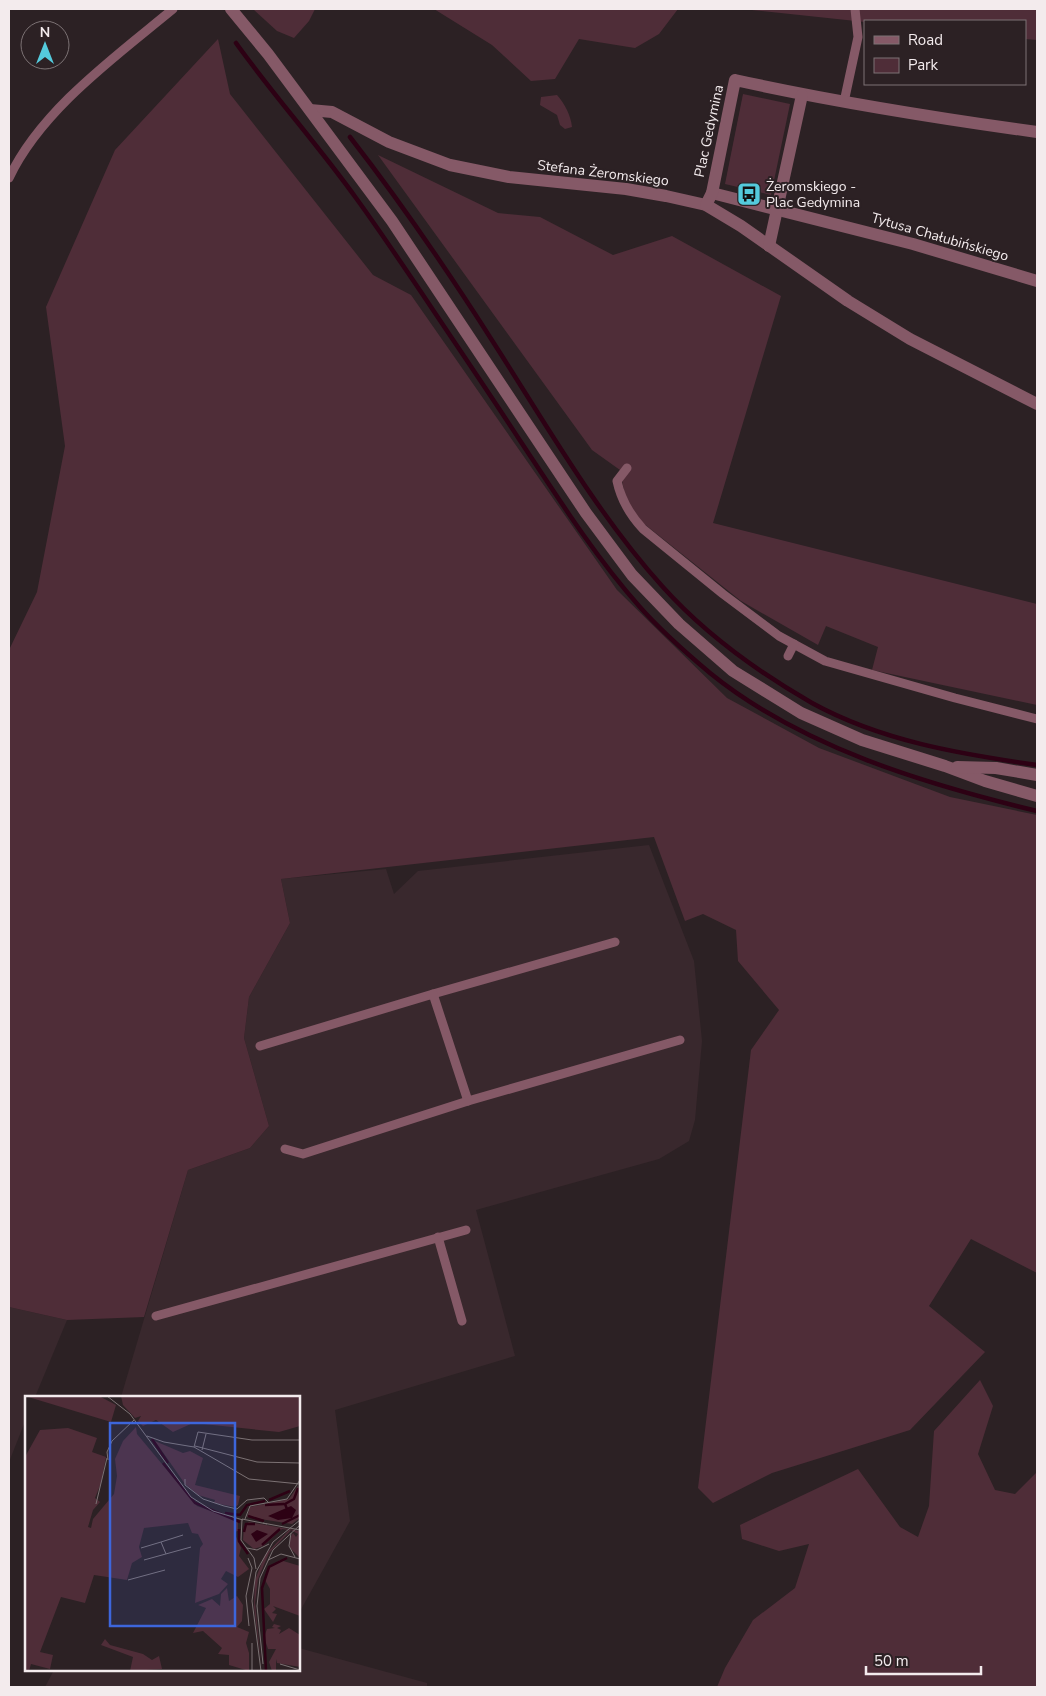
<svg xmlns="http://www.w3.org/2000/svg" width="1046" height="1696" viewBox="0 0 1046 1696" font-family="'Nunito Sans',sans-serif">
	<rect width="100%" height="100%" fill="#2c2124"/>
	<g fill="#39282d">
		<path d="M649,845L694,961L702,1041L695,1120L689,1141L659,1159L476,1210L515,1356L335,1410L350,1521L299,1613V1397H121L188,1170L250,1148L269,1126L244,1038L249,997L290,923L281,879L386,869L394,894L418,871Z"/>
		<path d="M9,1307L67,1320L35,1397H26V1419L9,1462Z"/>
		<path d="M299,1648L427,1683V1687H45L54,1670H299Z"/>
	</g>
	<g fill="#4f2d38">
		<path d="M253,9H315L309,21L294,38L277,31Z"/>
		<path d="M434,9H678L659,34L635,48L579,39L555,79L531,81L492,45Z"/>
		<path d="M742,9H1037V40L1025,39V21L865,22Z"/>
		<path d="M218,39L230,94L373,275L411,295L617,590L727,698L819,748L950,797L1037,815V1273L971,1239L929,1306L985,1352L910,1430L772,1473L713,1503L698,1488L751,1050L779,1010L738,961L736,930L703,914L685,921L654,837L281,879L290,923L249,997L244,1038L269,1126L250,1148L188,1170L144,1317L67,1320L9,1307V650L37,592L65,446L46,307L115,150Z"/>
		<path d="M743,94L790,104L771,195L725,184Z"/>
		<path d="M557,95C565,104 571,116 572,127L565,129L560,125L557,115L540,105L541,97Z"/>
		<path d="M378,155L498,213L540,217L613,255L672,236L781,296L713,523L1037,604V705L872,670L878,647L826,626L818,645L741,601L628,511L620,470L592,450Z"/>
		<path d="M980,1380L993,1406L978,1454L995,1490L1015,1494L1037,1472V1687H717L725,1668L753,1620L795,1588L809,1544L779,1551L742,1539L740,1525L858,1469L900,1527L918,1537L929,1506L934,1431Z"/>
	</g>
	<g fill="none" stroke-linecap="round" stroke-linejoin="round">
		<g stroke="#2d0114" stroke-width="4.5">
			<path d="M236,43C274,96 318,145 356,198C380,231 402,264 425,298C457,346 489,393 521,442C558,498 594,555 639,606C660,630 685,652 710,673C801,747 925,784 1037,811"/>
			<path d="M350,137C402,204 450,274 495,345C547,426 598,515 662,586C704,633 758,672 812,703C881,741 960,754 1037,765"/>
		</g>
		<g stroke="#855967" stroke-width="9">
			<path d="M844,102L858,37L855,9"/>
			<path d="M9,178C41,110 115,57 173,9"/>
			<path d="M627,468L617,481C621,500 630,515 643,529L723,594L779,636L825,661L955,698L1037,719"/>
			<path d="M788,656L794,644"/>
			<path d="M433,994L615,942"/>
			<path d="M260,1046L433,994L468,1101"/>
			<path d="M285,1149L303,1154L468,1101L680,1040"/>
			<path d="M438,1237L462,1321"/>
			<path d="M156,1316L466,1230"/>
		</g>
		<g stroke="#855967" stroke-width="12">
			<path d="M310,110L332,112L389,142L450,165L509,177L626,189L666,196L706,205L741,226L848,301L910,339L1037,404"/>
			<path d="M712,193L913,244L1037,281"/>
			<path d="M706,205L712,193L735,80C835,102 936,118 1037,132"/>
			<path d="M769,246L802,95"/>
		</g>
		<g stroke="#855967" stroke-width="12">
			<path d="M231,9L268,54L392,221L586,513L632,575L679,624L733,671L801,713L862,740L945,766L985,781L1037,796"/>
			<path d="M957,767L996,768L1037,775"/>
		</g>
	</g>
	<defs>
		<g id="bus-square" transform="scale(1.25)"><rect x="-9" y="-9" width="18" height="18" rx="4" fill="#54cadc" stroke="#2c2124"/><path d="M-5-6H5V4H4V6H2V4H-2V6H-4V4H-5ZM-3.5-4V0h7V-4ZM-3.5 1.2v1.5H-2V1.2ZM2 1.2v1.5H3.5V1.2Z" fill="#111"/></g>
	</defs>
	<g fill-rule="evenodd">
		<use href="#bus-square" x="749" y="194"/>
	</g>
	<g text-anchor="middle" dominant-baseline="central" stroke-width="4" stroke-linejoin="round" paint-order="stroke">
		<g font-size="14" fill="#f3ebed" stroke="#2c2124">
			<text transform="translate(709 131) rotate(-78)">Plac Gedymina</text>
			<text transform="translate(603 173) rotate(7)">Stefana Żeromskiego</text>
			<text transform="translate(940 237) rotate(16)">Tytusa Chałubińskiego</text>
		</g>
		<g font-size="14" fill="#f3ebed" stroke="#2c2124" text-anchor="start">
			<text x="766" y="186">Żeromskiego -<tspan x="766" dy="16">Plac Gedymina</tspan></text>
		</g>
	</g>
	<g transform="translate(25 1396)">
		<rect width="275" height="275" fill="#2c2124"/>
		<path d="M0,0H74L91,9L86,26ZM96,0H275V30L254,36L168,27L148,36L131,24L118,30L113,25L116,20L110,22L98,9ZM111,31L112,38L172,110L213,125V135L209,136L216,152L214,160L224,173L213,181L201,175L196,183L203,188L194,198L170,207L175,152L178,148L173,138L167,137L163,127L119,132L114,151L117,161L107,167L102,184L69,179L60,207L36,201L15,256L28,259L25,273L6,268L4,275H0V61L15,34L43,32L72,42L67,56L81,61L76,87L70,102L75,106L68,114L63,131L66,132L68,123L89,98L92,80L90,63L98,45ZM130,45L158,57L165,55L178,62L170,89L215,100L213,109L210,111L189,107L190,104L173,99L160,88ZM273,90L275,122L267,128L222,121L225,111L264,103ZM224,126L275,135V162L265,152V142L268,137L271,141L273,138L266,134L244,157L233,183L230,207L237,275L229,211L230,184L240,159L264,134L257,133L238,150L229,153L218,144L219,130ZM255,164L275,170V220L248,210L251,213L247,217L252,218L248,226L239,213L245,208V193L240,184L245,171ZM202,192L204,205L212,200L218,209L217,225L212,231L224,236L221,247L224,257V275L204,269V259L193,258L197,252L178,235L168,237L181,212L173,209L187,203L195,210L196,198ZM249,228L256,230L252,232L256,234L254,238L264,232L275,239V271L252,267L251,263V275H247L244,266L251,253H243L239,241L242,233L250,232L247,231ZM80,243L85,249L118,258L127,264L134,260L137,273L105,275L108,261L76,249Z" fill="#4f2d38"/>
		<path d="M266,110L271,114L267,122L253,124L243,120ZM232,134L243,138L231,146L226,138Z" fill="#2d0114"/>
		<path fill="none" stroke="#2d0114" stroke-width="2.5" d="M127,43L143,67M138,67L170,107L215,126M244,104L265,95M240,109L259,108M262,113L260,108L269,103L273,92M200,117L215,119L222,109L240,105M223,120L239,125M257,128L275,119M214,133V145L223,158M219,136L221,128H230M237,149L255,133M241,275L237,192L244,171L262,162"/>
		<path fill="none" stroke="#7c7274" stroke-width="1" d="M82,0L105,18L166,101L188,115L218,124M122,40L139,46L169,51L224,83L275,88M170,50L232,66L275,67M169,51L173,36L227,44H275M177,54L181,38M83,64L82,56L87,45L109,24M160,83V89L178,103L199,110L212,113L222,104L239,102L243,106M71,108L82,62M220,123L225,110L262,103L275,84M238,127L275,134M266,137L264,150L270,161M136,146L158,139M116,152L136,146L141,158M222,152L232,154L244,148M223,162L227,172L221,200L224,230M119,164L166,151M243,164L256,158L275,163M231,173L229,162L216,144L217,123L242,128M103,184L140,174M238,268L232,210L235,182L248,154L275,129M255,268L275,274M227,275V247M236,275L227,205L231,176L248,146L275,124"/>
		<path fill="#3d66db" fill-opacity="0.15" stroke="#3d66db" stroke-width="2.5" d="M85,27H210V230H85Z"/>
		<rect width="275" height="275" fill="none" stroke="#f3ebed" stroke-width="2.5"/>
	</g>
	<rect width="1046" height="1696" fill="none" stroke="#f3ebed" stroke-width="20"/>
	<rect x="864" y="20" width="162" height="65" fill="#2c2124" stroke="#7c7274"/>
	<rect x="874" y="36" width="25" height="8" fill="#855967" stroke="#7c7274"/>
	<text x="908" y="45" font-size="15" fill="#f3ebed">Road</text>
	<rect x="874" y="58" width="25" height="15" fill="#4f2d38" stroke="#7c7274"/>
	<text x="908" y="70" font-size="15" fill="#f3ebed">Park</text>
	<g transform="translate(45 45)"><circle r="24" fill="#2c2124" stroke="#7c7274"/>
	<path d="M0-4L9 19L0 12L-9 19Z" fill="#54cadc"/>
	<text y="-8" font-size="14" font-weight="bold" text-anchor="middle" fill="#f3ebed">N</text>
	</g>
	<path d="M866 1666v8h115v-8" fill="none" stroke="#f3ebed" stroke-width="2.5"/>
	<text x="874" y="1666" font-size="15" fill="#f3ebed" stroke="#2c2124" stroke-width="4" paint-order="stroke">50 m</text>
</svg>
